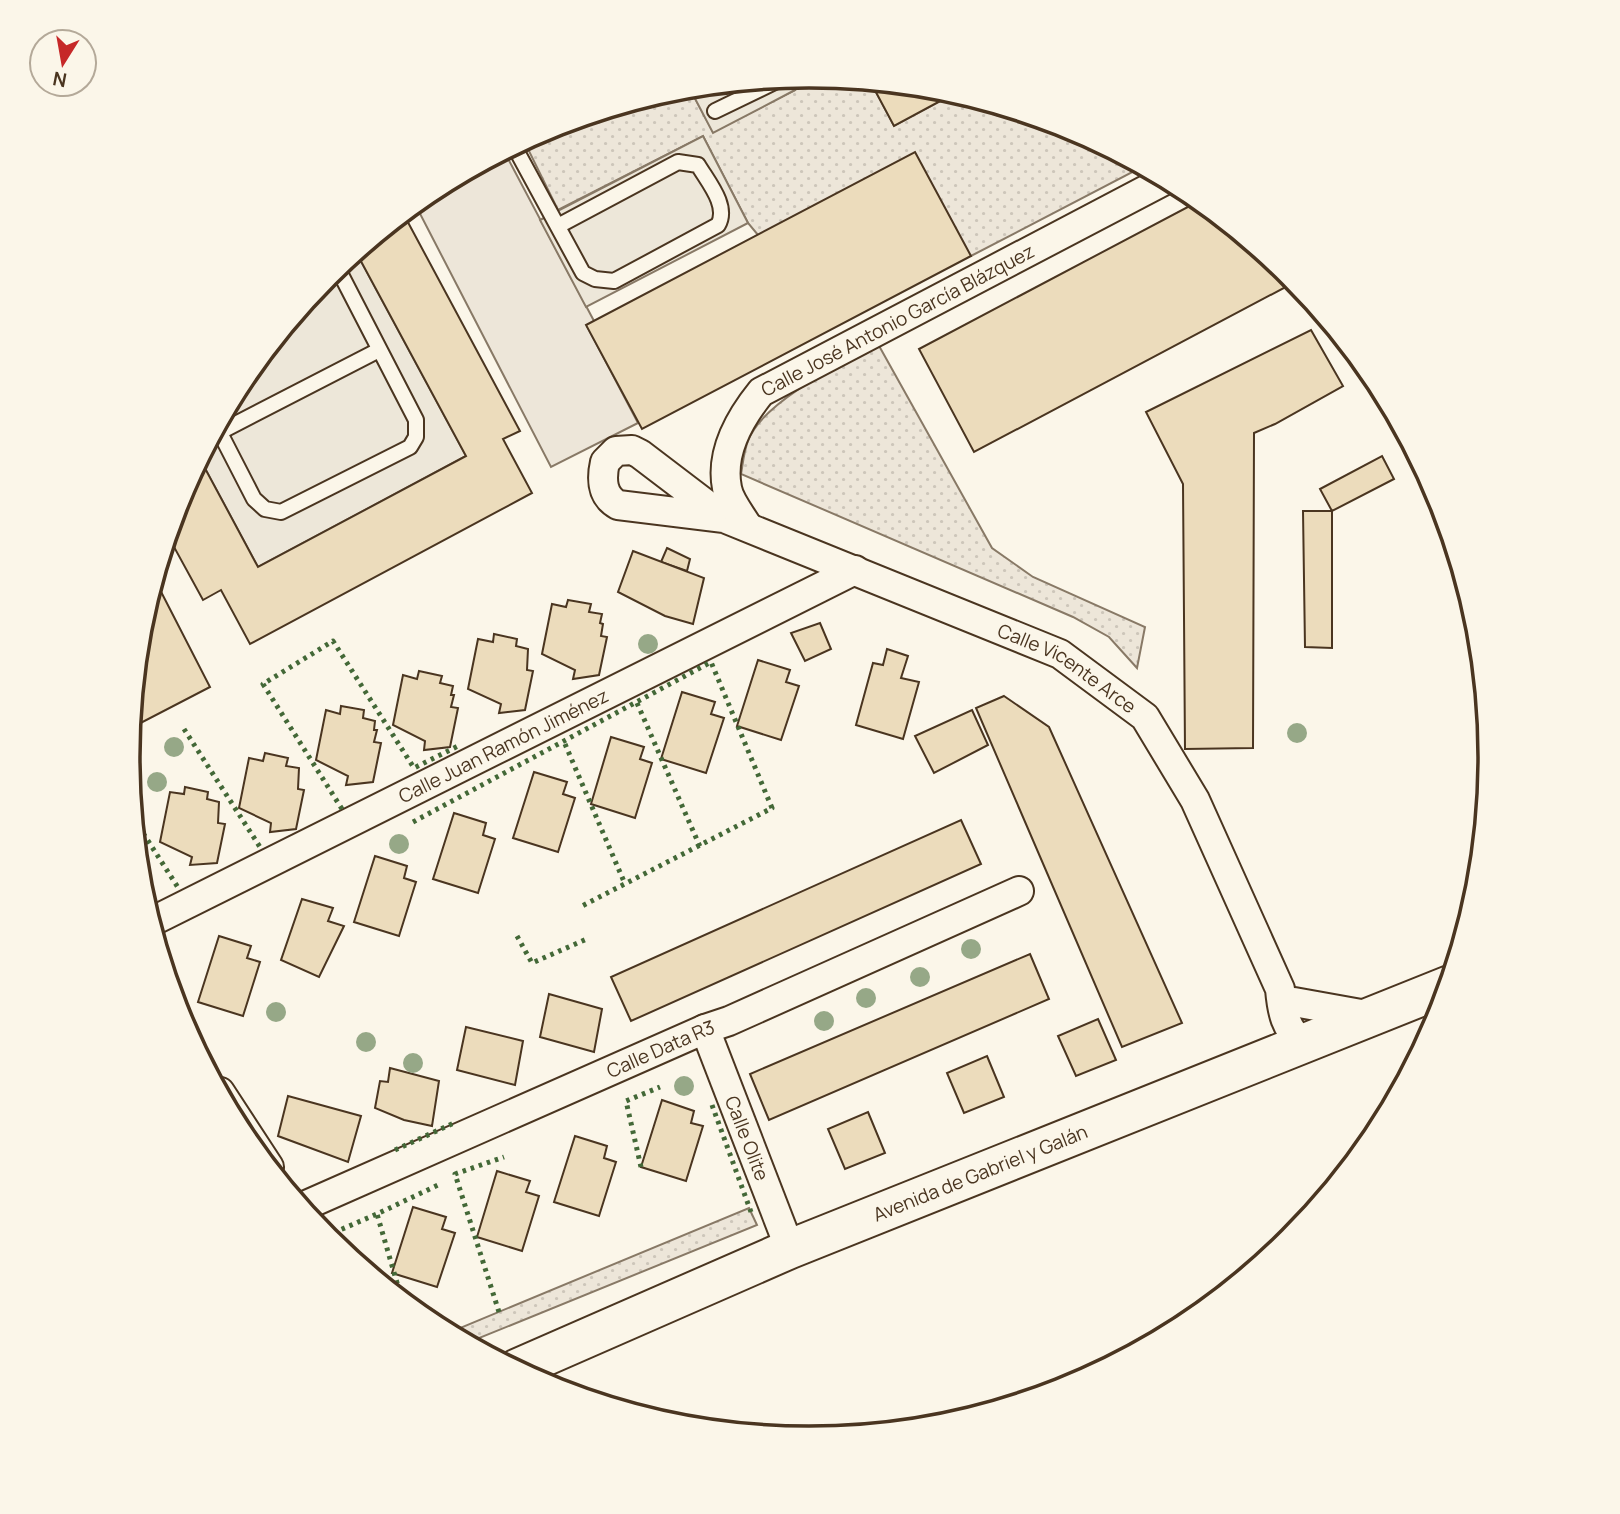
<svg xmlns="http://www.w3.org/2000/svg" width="1620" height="1514" viewBox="0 0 1620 1514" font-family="Manrope,sans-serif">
	<defs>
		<pattern id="grass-dots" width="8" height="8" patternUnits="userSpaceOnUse" patternTransform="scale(1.75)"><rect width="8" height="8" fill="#ede6d9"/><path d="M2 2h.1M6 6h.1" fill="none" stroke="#cdc6ba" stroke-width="1.8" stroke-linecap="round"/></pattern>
	</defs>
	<rect width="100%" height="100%" fill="#fbf6e9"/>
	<g fill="url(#grass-dots)" stroke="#887966" stroke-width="2">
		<path d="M810,75L870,81L894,126L957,92L1071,127L1144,166L971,256L758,235L748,223L703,136L558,210L524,141L549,127L677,88L689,87L713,132L795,90L791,83Z"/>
		<path d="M878,344L992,548L1033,577L1145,627L1137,668L1109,637L1073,617L741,474C743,463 744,451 748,441C762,402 842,363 878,344Z"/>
		<path d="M749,1208L757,1225L467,1343L448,1333Z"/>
	</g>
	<path fill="#ede6d9" stroke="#887966" stroke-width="2" d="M504,151L594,321L587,326L638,423L551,467L415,204L432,190Z"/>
	<g fill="#ede7d9" stroke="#887966" stroke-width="2">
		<path d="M788,77L795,90L713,133L689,87Z"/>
		<path d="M703,136L748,223L586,307L540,220Z"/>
		<path d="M356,252L466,456L258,567L200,459L243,378L328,275Z"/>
	</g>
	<g fill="#ecdcbc" stroke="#4a3520" stroke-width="2">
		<path d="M870,81L943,88L957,92L894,126Z"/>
		<path d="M915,152L971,256L642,429L586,325Z"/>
		<path d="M1201,200L1297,281L974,452L919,349Z"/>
		<path d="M403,213L520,431L503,439L532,493L250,644L221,590L203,600L168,536L180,496L200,459L258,567L466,456L356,252Z"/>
		<path d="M1311,330L1343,386L1275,424L1254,433L1253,748L1185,749L1183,484L1146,412Z"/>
		<path d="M1382,456L1394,479L1332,511L1320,489Z"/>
		<path d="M1303,511H1332V648L1305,647Z"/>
		<path d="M667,548L690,559L687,571L661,562Z"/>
		<path d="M633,551L704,578L693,624L665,616L618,592Z"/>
		<path d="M155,580L210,687L131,728L141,624Z"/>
		<path d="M568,600L591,604L589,612L602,614L600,623L603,624L601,636L607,637L599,675L573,679L575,670L542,654L552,604L566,607Z"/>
		<path d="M820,623L831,649L805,661L791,633Z"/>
		<path d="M494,634L517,639L516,646L528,649L527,670L533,671L525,710L499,713L501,704L468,689L478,639L493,642Z"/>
		<path d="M887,649L908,656L901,678L919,682L903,739L856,725L873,663L883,665Z"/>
		<path d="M758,660L790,670L786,682L799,686L781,740L737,726Z"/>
		<path d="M419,671L442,676L440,683L453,686L451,695H454L451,707L458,708L450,747L424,750L425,741L393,725L403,675L417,679Z"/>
		<path d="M682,692L715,702L711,714L724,718L706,773L661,759Z"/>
		<path d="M1004,696L1049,727L1182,1023L1122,1047L976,708Z"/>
		<path d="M341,706L364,710L363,718L375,721L374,730H377L374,742L381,743L373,782L346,785L348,776L316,760L326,710L340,714Z"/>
		<path d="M972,710L988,745L934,773L915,736Z"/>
		<path d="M611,737L644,747L640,759L652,763L635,818L591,804Z"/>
		<path d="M265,753L288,758L286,766L299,768L298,789L304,790L296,829L270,832L271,823L239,808L249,758L263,761Z"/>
		<path d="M534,772L567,782L563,794L575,798L558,852L513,838Z"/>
		<path d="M185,787L208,792L207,799L219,802L218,823L225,824L217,863L190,865L192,857L160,842L170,792L184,794Z"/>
		<path d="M454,813L486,823L483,835L495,839L478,893L433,879Z"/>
		<path d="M961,820L981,864L631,1021L611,977Z"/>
		<path d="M137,845H141L140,854L143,855L141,866L147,868L142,892Z"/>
		<path d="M375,856L407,866L404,878L416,882L399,936L354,922Z"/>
		<path d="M302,899L333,908L328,921L344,926L319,977L281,960Z"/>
		<path d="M219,936L251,946L247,958L260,962L243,1016L198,1002Z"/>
		<path d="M1030,954L1049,999L769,1120L750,1074Z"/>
		<path d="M549,994L602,1009L594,1052L540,1037Z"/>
		<path d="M1098,1019L1116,1060L1076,1076L1058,1036Z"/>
		<path d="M466,1027L523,1041L515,1085L457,1070Z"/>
		<path d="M987,1056L1004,1097L964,1113L947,1073Z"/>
		<path d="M390,1068L439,1081L432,1126L404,1120L375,1108L380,1081L388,1082Z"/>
		<path d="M288,1096L361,1116L348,1162L278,1136Z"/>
		<path d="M662,1100L694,1111L691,1123L703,1126L686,1181L641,1167Z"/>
		<path d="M868,1112L885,1153L845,1169L828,1129Z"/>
		<path d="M575,1136L607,1146L604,1158L616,1162L599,1216L554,1202Z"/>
		<path d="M497,1171L530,1181L526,1192L539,1196L522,1251L477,1237Z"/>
		<path d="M413,1207L446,1217L442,1229L455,1233L437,1287L392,1273Z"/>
		<path d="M339,1248L361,1255L358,1264Z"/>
	</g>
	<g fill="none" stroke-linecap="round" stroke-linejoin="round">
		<g stroke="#4a3520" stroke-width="18">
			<g id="lane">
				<path d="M715,111L783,78"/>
				<path d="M514,146L583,273L595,279L614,281L718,225C729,206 708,182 698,165L678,162L558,226"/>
				<path d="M217,427L254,499L265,509L281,512L410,447L416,437V420L337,267"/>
				<path d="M220,432L379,350"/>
			</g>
		</g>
		<g stroke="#4a3520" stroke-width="32">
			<g id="street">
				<path id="s1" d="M724,518L640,454L632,450L616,451L605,462C601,480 602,496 618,505L724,518L1060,654L1145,717L1195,800L1280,989C1282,1012 1285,1028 1303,1044"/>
				<path id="s2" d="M748,527C741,515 729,501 727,488C720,453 740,418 761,392L1167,179"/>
				<path id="s3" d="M151,922L855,570"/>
				<path d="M1294,1002L1372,1016"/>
				<path id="s4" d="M705,1029L790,1249"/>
				<path d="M220,1092L269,1167"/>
				<path id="s5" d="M302,1207L705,1029L729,1021L1019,891"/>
			</g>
		</g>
		<g stroke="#4a3520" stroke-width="42">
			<g id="secondary">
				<path id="s6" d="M516,1369L790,1249L1450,985"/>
			</g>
		</g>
		<use href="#lane" stroke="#fbf6e9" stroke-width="14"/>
		<use href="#street" stroke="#fbf6e9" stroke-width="28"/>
		<use href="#secondary" stroke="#fbf6e9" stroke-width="38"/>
		<g stroke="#436837" stroke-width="5" stroke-dasharray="3.5 5" stroke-linecap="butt">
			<path d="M637,703L701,849"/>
			<path d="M184,729L260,847"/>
			<path d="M565,744L625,884"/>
			<path d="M342,809L263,684L333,641L414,768L458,746"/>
			<path d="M134,819L179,889"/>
			<path d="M413,822L711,662L772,808L582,906"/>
			<path d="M517,936L532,963L589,938"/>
			<path d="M712,1105L751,1212"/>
			<path d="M395,1150L454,1123"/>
			<path d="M641,1167L626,1101L660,1087"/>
			<path d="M326,1236L377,1214"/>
			<path d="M402,1300L377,1214L438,1185"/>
			<path d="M499,1312L455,1174L504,1157"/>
		</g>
	</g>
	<g fill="#96a887">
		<circle cx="648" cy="644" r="10"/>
		<circle cx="1297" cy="733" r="10"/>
		<circle cx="174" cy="747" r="10"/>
		<circle cx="157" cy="782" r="10"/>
		<circle cx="399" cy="844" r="10"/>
		<circle cx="971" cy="949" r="10"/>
		<circle cx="920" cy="977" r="10"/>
		<circle cx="866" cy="998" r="10"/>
		<circle cx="276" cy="1012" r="10"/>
		<circle cx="824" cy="1021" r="10"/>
		<circle cx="366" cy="1042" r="10"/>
		<circle cx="413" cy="1063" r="10"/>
		<circle cx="684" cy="1086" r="10"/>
	</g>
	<g text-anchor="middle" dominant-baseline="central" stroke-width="5" stroke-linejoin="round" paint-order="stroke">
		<g font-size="19" fill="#4a3520" stroke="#fbf6e9">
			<text stroke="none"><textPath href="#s2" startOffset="304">Calle José Antonio García Blázquez</textPath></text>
			<text stroke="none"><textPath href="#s1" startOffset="677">Calle Vicente Arce</textPath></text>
			<text stroke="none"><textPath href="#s3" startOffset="394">Calle Juan Ramón Jiménez</textPath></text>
			<text stroke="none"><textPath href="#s5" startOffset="392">Calle Data R3</textPath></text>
			<text stroke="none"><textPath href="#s4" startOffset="117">Calle Olite</textPath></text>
			<text stroke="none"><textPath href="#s6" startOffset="504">Avenida de Gabriel y Galán</textPath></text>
		</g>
	</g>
	<path d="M0 0H1620V1514H0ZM140 757a669 669 0 1 1 1338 0a669 669 0 1 1-1338 0Z" fill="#fbf6e9" fill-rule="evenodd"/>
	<path fill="none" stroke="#4a3520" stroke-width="3.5" d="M140 757a669 669 0 1 1 1338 0a669 669 0 1 1-1338 0Z"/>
	<g transform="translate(63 63) rotate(191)"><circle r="33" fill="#fbf6e9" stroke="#b4a999" stroke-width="2"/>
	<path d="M0-5L12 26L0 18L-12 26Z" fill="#c62828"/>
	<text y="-10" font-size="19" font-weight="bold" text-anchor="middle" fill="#4a3520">N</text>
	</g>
</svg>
